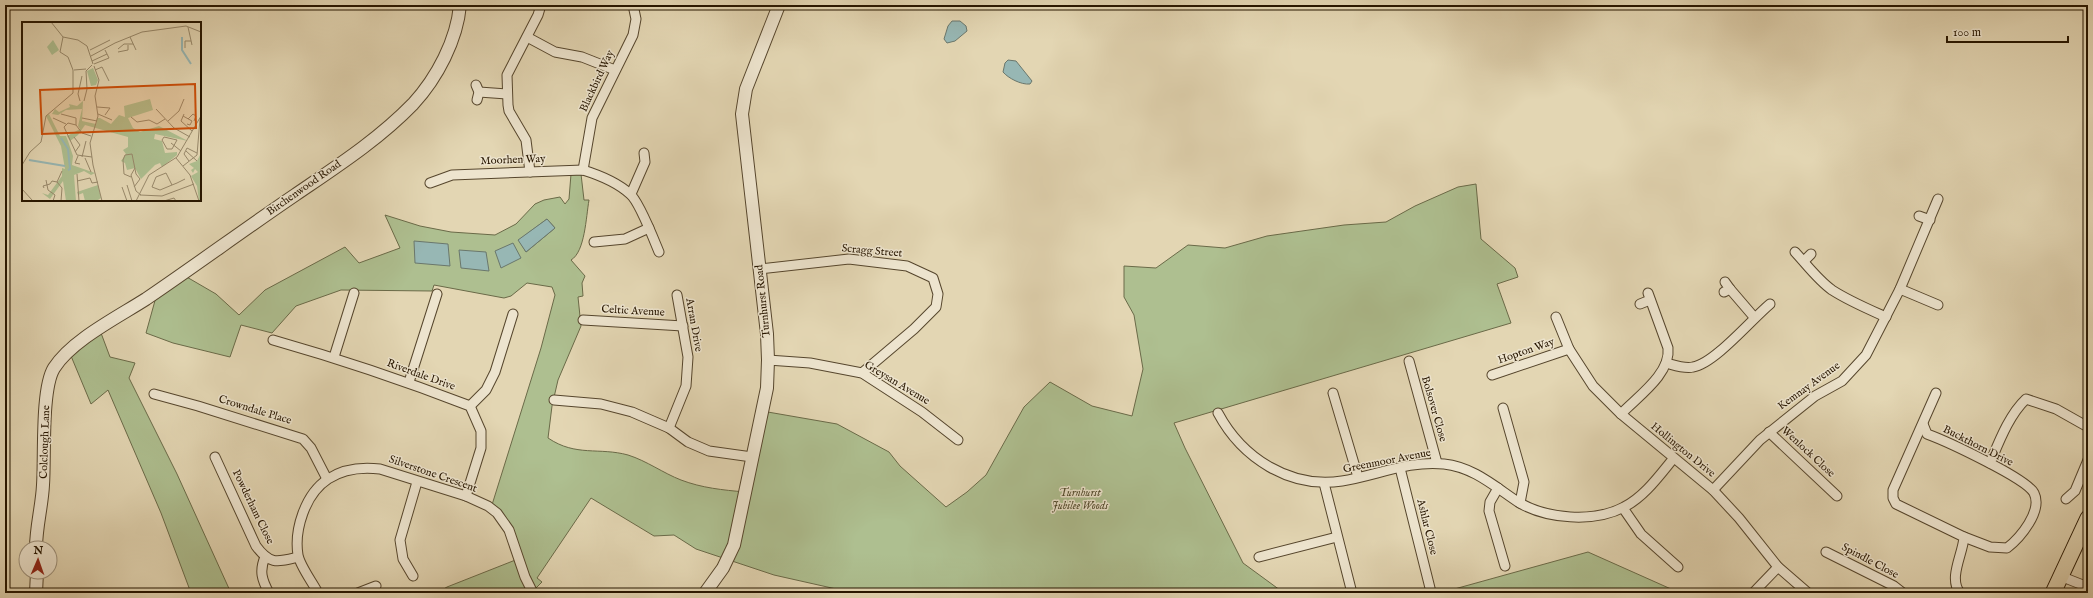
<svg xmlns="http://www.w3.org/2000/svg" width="2093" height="598" viewBox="0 0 2093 598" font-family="'IM FELL English',serif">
	<rect width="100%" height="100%" fill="#e3d6b3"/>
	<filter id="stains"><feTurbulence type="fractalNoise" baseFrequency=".005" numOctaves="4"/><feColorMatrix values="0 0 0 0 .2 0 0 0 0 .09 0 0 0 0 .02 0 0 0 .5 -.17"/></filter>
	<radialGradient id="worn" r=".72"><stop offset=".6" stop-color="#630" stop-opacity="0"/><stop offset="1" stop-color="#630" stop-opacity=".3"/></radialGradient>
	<g fill="#aebf90" stroke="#6a6a48" fill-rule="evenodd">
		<path d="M571,174H581L584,200H589C586,217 585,252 571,260L585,276L582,283L583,296L578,297L581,326L558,380L552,406L548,438C576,457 599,447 628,455C647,461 663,473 681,480C702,488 723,490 745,492L762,411L837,424L889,452L900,466L946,507L967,492L986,475L1024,407L1050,382L1092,406L1132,416L1143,369L1134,315L1124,297V266L1156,268L1188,245L1225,248L1267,236L1344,225L1386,222L1415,206L1458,187L1476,184L1481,239L1515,268L1518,277L1497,284L1511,323L1174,423L1185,448L1243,563L1284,593H854L774,575L696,549L674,535L654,536L591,498L537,578L542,582L532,592L437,593L447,587L518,559L512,538L491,508L541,348L555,295L552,287L527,283L511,296L504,298L434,285L432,291L341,290L296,306L272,333L241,325L230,357L173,343L146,333L156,297L185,276L216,294L239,315L265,290L345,247L359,263L400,248L385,215L420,226L451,232L495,235L516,224L535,204L544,200L560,197L565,204L569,199ZM547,219L555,228L526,252L519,240Z"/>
		<path d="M101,333L110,357L135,363L129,378L177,474L231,593H191L161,513L108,390L91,404L71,356L81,346Z"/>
		<path d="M1588,552L1680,593H1440Z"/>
	</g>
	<g fill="#97b7b4" stroke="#6a776c">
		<path d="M952,21H960L966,26L967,31L955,41L947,43L944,39L948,26Z"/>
		<path d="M1008,60L1016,61L1032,81L1030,84C1021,85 1008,78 1003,72L1005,63Z"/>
		<path d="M547,219L555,228L526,252L518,240Z"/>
		<path d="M414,241L448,244L450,266L415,263Z"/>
		<path d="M513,243L521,258L501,268L495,251Z"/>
		<path d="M459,250L486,252L489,271L461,268Z"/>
	</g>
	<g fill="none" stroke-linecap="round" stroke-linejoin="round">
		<g stroke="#56462d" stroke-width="11">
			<g id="minor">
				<path d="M527,37L555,52L582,57L615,70"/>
				<path d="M476,85L479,92L477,100"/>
				<path d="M479,92L507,94"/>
				<path d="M583,170L592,118L633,35L636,19L633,5"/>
				<path d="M530,172L526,140L509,111L508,105L507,75L538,15L541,5"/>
				<path d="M430,183L452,175L583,170C599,175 618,183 630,194C639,201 654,240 659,252"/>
				<path d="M631,194L645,162L644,153"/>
				<path d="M1919,216L1930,220"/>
				<path d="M594,242L625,239L649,228"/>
				<path d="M1795,252C1807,265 1818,280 1832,290C1849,301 1868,309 1886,317"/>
				<path d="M1804,261L1811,254"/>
				<path d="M759,269L849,259L907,266L933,278L938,294L936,307L914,329L862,373"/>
				<path d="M1730,289L1754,317"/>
				<path d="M1900,289L1938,305"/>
				<path d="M1724,292L1730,289L1725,282"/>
				<path d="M1640,304L1650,300"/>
				<path d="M1556,317L1569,349L1593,386L1621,414L1713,490L1739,518L1778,567L1808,593"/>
				<path d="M583,320L683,326"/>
				<path d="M273,340C340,359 405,381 470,406L481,431V448L466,496"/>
				<path d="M334,357L354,293"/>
				<path d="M768,360L810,363L862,373L922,412L958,440"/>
				<path d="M1409,361L1437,463"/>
				<path d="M1666,363C1674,365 1684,369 1693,367C1714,364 1752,319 1770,304"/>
				<path d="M1492,375L1569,349"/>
				<path d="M409,382L437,294"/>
				<path d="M1333,393L1358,477"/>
				<path d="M1936,393L1893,490V498L1896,504L1964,537C1963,554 1948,578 1960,593"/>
				<path d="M154,394L198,406L303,439L311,448L327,479"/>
				<path d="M554,400L601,404L632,412L669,428L688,442L709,451L752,457"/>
				<path d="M470,406L486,390L495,372L513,314"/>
				<path d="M1503,408L1524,482L1520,503"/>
				<path d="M1218,413C1242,458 1290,489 1342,481C1375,476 1409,460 1444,464C1473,467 1494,486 1518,502C1546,519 1594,523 1624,507C1644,497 1659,476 1673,459"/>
				<path d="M1621,414C1637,397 1671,374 1668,348L1648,293"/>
				<path d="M1923,424L1927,434C1946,441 2026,478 2034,493C2043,511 2020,538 2007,548L1990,547L1964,537"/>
				<path d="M669,428L686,386L688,357L677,295"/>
				<path d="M1769,432L1837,496"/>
				<path d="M215,457L256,546C270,565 277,562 298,557"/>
				<path d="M1990,463C1999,442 2009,415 2026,399L2056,409L2088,427"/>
				<path d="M1400,468L1431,592"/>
				<path d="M1324,483L1352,593"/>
				<path d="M1498,488L1490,502L1489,511L1505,566"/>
				<path d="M1713,490L1760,440L1815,396L1842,381L1866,355L1900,289L1938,199"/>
				<path d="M2066,499L2075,491L2088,460"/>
				<path d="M1623,508L1641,534L1678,567"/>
				<path d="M1826,552L1894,586L1903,593"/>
				<path d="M265,557C259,571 262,580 269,593"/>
				<path d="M1259,557L1337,537"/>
				<path d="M413,576L403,559L400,540L417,482"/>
				<path d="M2060,576L2088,587"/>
				<path d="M318,593C313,583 300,566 298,555C294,530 305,494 328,479C343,469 363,467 380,469L466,496L488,506L497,513L509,530L525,577L533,593"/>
				<path d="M358,593L376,586"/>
				<path d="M1753,593L1778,567"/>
			</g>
		</g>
		<g stroke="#56462d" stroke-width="14">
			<g id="tertiary">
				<path d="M36,548C36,527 42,506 43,485C45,458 41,389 54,368C72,340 118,317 146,299C196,265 245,229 295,195C336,167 378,140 413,104C437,78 457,40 460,5"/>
				<path d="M36,593L37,572"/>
				<path d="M705,593L723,568L734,545L767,388L768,360L767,334L742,114L746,89L779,5"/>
			</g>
		</g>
		<g stroke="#271600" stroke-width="17">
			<path id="primary" d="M2053,593L2088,518"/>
		</g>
		<use href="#minor" stroke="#ede4ce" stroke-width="9"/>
		<use href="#tertiary" stroke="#ede4ce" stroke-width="12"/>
		<use href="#primary" stroke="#e3d6b3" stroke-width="15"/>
	</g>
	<g text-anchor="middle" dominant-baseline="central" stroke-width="3" stroke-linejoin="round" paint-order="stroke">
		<g font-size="11" fill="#271600" stroke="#ede4ce">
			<text transform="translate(597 81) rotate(-65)">Blackbird Way</text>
			<text transform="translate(513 160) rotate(-2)">Moorhen Way</text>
			<text transform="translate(304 188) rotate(-35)">Birchenwood Road</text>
			<text transform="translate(872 251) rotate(5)">Scragg Street</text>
			<text transform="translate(763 301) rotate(-96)">Turnhurst Road</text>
			<text transform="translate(633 311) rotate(3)">Celtic Avenue</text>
			<text transform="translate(694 325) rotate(80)">Arran Drive</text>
			<text transform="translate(1526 351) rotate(-19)">Hopton Way</text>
			<text transform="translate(421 375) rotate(20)">Riverdale Drive</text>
			<text transform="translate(897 383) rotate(31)">Greysan Avenue</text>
			<text transform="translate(1809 386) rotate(-36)">Kemnay Avenue</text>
			<text transform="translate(1434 409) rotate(74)">Bolsover Close</text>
			<text transform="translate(255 410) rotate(17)">Crowndale Place</text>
			<text transform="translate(45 442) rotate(-88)">Colclough Lane</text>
			<text transform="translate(1978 446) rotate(27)">Buckthorn Drive</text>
			<text transform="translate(1683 450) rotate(39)">Hollington Drive</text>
			<text transform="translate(1808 452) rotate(43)">Wenlock Close</text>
			<text transform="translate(1387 461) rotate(-11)">Greenmoor Avenue</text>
			<text transform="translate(433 474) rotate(19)">Silverstone Crescent</text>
			<text transform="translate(253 507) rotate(64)">Powderham Close</text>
			<text transform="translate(1427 527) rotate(76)">Ashlar Close</text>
			<text transform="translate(1870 561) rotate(28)">Spindle Close</text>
		</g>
		<g font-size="11" font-style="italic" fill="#50492b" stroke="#ede4ce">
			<text x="1080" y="493">Turnhurst<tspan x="1080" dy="13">Jubilee Woods</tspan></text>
		</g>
	</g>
	<g transform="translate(22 22)">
		<rect width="179" height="179" fill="#e3d6b3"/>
		<path d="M31,18L37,28L30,33L25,25ZM71,46L76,58L74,63L69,64L65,49ZM128,77L131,88L106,96L111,106L118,110L137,104L166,119L133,112L132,117L140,119L143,131L155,130V133L140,145L138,141L133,143L119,157L113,146L105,148L103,141L99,139L104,132L101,128L106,125V115L63,103L56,113L48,119L45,114L58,107L56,104L60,87L44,88L36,93L30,92L33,87L37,90L48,85L47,82L55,84L61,79L60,99L74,102L75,96H78L89,102L97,93L103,95L102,84ZM27,92L38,114H44L46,119L51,134L50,143L73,151L69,153L62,149L52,153L54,179H44L41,159L28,177L20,171L26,173L40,154V146L43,147L39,124L24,94ZM179,107V179H177L175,164L169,154L176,150L173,147L171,151L169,148L172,146L167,142L175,139L178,133ZM76,163L79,176L76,178L63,179L61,171L56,173L55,170Z" fill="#aebf90"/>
		<path fill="none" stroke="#97b7b4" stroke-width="2" d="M160,15V28L169,42M39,116L46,127L48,147L46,148M7,138L43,144"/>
		<path fill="none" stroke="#98896b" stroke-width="1" d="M29,0L41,15M166,5L170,23M41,15L56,18L65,24L71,42M108,15L114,28M163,26V19H169M96,27L102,22H111M68,28L88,18M96,30L106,28V23M69,34L93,21L120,10L164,4L179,10M70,39L85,32M72,42L87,36L83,28M72,44L77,58L73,74L76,94L68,121L71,143L80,179M52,48L64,47M73,48L80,45L87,59M58,79L56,72L60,54M62,79L65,67L64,49L70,43M75,85L88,86L83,93M134,87L152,106L168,115M39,92L54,96V103M76,92L90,98M162,92L159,99L170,109M161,94L170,99L168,103L165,102M109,95L115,100L127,98L135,102L143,97M31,96L44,102M60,96L75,99M166,97L171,92L174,94L172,99M146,99L157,89L162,77M69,114L60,111L54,103L46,101L42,105L55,133L70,135M52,115L58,123L53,130M142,115L155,118L150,127H145L140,118ZM149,121L159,129M164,129L175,139M56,134L53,141L58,142M60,135L64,119M63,136L69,150M154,136L168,153L177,179M167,139L162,132L165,126L175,131M0,143L8,130L19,120L24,94L51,71V48L46,35L38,30L41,15M161,144L175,133L178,97M113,146L109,153L114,169L119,173M55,152L57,179M109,155L102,152L101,138L103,133L110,132L114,152L118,157L112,165M24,158L26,168L33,173L31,179M55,159L68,156L70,161L76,160M35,160L40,166L39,179M35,160L40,149M105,163L110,179M150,163L144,151L134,155L130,165L138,168L150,163L155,161L163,157M100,165L105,179M22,166L21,164L28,162L30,159L35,160M0,167L10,178M118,173L140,174L172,162M114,179L127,153L155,135L179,94M142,179L152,176L154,179"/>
		<path fill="#cb4f0a" fill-opacity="0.15" stroke="#cb4f0a" stroke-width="2" d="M173,62L174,106L20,112L18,68Z"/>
		<rect width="179" height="179" fill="none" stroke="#271600" stroke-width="2"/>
	</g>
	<rect width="2093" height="598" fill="none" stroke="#e3d6b3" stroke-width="20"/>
	<rect x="6" y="6" width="2081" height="586" fill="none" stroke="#271600" stroke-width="2"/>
	<rect x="10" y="10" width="2073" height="578" fill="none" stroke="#271600"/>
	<g transform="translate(38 560) rotate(2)"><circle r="19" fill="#ede4ce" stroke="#9e927c"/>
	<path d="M0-3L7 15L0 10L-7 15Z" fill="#8f2418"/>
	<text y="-6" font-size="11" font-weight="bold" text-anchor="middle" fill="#271600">N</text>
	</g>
	<path d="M1947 36v6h121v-6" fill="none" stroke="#271600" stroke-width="2"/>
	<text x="1953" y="36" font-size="12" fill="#271600" stroke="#ede4ce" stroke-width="3" paint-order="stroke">100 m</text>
	<rect width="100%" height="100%" filter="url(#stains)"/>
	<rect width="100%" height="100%" fill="url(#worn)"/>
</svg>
